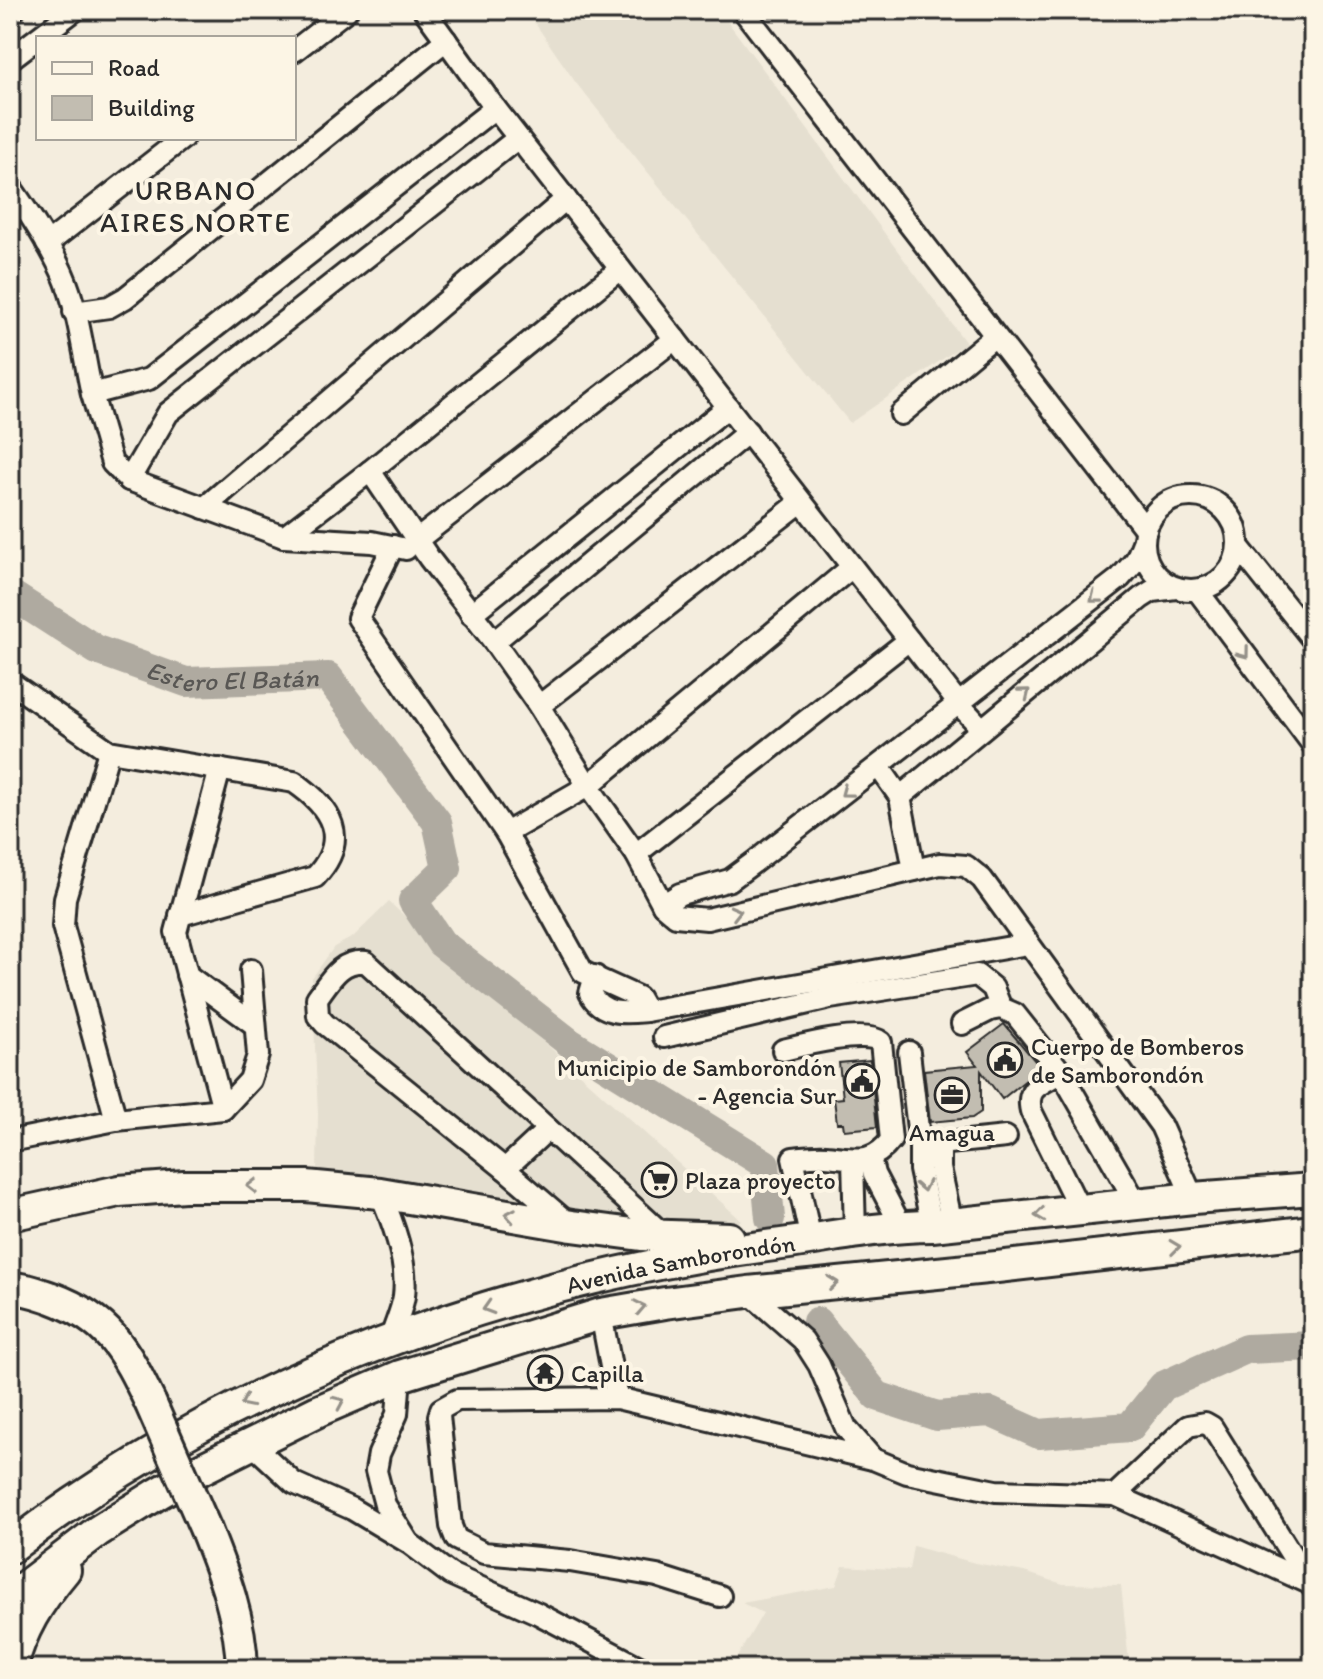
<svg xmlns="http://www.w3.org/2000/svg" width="1323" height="1679" viewBox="0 0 1323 1679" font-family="Itim,sans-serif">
	<rect width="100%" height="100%" fill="#f4edde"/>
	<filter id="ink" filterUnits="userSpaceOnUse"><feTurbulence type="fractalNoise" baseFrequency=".0125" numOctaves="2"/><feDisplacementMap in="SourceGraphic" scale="16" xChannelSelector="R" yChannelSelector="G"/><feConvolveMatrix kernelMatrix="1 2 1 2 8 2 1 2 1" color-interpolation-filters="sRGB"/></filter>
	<g filter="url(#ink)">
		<g fill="#e5dfd0">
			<path d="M526,10H719L966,343L850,423L576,83Z"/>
			<path d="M389,902L741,1220L731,1229L481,1200L317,1170L318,1114L312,978L334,947L353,937Z"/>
			<path d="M913,1546L975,1563L1024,1572L1063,1584L1121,1585L1129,1663L1126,1669H730L763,1613L742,1603L836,1586L843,1566L909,1570Z"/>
		</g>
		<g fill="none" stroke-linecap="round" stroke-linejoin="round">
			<g stroke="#afaaa0" stroke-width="30">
				<path id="s1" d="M10,594L97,650L186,682L328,677L437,822L447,868L413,901L441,943L570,1043L765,1164L770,1218"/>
				<path d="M817,1322L877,1396L937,1416L990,1412L1039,1434L1130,1427L1163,1386L1246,1349L1313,1346"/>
			</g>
		</g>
		<g fill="#c2bdb1" stroke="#2b2b2b" stroke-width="2">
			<path d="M1004,1024L1041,1068L1002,1099L981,1071V1112L972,1118L930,1122L924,1070L977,1065L967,1052Z"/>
			<path d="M870,1060L877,1127L844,1130L843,1123H837L834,1099L843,1098L839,1063Z"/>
		</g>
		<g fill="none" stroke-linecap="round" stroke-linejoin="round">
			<g stroke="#2b2b2b" stroke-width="26">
				<g id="minor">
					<path d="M424,10L495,108L959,704L982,729"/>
					<path d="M743,10L1146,530"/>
					<path d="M10,13L14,10"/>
					<path d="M294,51L347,10"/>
					<path d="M10,59L75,10"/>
					<path d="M10,186C29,213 48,242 62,272C79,310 83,354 92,394L149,379L495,108"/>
					<path d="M47,244L183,138"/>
					<path d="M74,312L109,307L125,298L446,40"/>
					<path d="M92,394L112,463L129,480L284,537L372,542L406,549"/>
					<path d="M901,414L995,336"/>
					<path d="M370,471L429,558L494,642L539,706L588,786L636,854L663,905L676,916L707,919L940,864L966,866L982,879L1161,1126L1193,1198"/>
					<path d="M129,480L168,413L518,138"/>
					<circle cx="1191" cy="543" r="47"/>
					<path d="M204,508L566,199"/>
					<path d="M284,537L370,471L620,269"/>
					<path d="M417,540L675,339"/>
					<path d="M393,546L358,618L506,833L583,972L638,997L646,1011L1028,944"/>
					<path d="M1238,546L1313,640"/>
					<path d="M1197,590L1313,745"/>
					<path d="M471,614L728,407"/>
					<path d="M494,642L748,432"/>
					<path d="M10,682L109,751L294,782C331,807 351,839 315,877L180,915"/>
					<path d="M539,706L801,502"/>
					<path d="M109,751L65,898L63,926L116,1120"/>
					<path d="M879,767L900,797L914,870"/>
					<path d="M220,769L176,932L223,1109"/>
					<path d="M900,797L1141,598L1152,591L1176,588"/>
					<path d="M506,833L588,786L852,567"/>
					<path d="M636,854L909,640"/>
					<path d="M663,905L680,894L730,880L753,863L1120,578L1136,560L1144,540"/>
					<path d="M187,975L255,1025"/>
					<path d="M595,976L590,993C602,1016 625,1013 646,1011"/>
					<path d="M962,1024L990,1010L1001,1008L1015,1014L1061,1072L1137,1204"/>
					<path d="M664,1037L830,998L977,975L993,988L1001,1008"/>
					<path d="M783,1050C803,1045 866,1029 881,1042L891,1140C871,1166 854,1158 826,1156C815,1155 803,1157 793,1158L811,1240"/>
					<path d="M909,1052L920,1146V1170L932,1226"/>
					<path d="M1061,1072C1043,1084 1025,1086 1031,1111L1080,1210"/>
					<path d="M10,1141L116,1120L223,1109L250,1080L258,1055L251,970"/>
					<path d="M940,1144V1168L952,1224"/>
					<path d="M920,1146L1006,1137"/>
					<path d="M870,1158L874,1174L901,1226"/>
					<path d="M853,1159L855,1233"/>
					<path d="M505,1169L548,1129"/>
					<path d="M380,1193C393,1222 408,1263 404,1296C402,1310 395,1324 391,1338"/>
					<path d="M568,1223L505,1169L325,1024L318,1016L317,998C331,979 340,960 366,962L666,1237"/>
					<path d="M748,1292L803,1340L819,1365L846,1428L873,1459"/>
					<path d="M601,1314L617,1398"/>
					<path d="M400,1376L397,1414L379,1454L376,1471L385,1505L407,1540"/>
					<path d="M252,1444L294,1483L352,1509L409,1543L450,1574L537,1613L643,1669"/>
					<path d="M1115,1495L1188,1426L1205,1423L1212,1427L1309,1583"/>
					<path d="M720,1596L657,1576L570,1561L484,1553L456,1539L451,1526L439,1416L441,1409L457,1400L617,1398L873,1459L907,1473L996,1491L1115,1495L1309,1583L1313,1588"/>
				</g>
			</g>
			<g stroke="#2b2b2b" stroke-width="36">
				<g id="highway">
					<path d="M10,1215L119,1191L184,1186H306L380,1193L572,1226L641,1235L729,1238"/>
					<path d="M10,1288C25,1288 37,1293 52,1298C109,1319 125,1350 150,1402"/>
					<path d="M206,1530C224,1575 241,1620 242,1669"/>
					<path id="s2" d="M10,1548C234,1378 504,1280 782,1244C832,1237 882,1226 932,1226L1193,1198L1313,1189"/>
					<path d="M10,1598L98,1531L159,1493L201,1469L318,1411L400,1376L601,1314L665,1303L748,1292L997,1267L1313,1231"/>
					<path d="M11,1669C21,1630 39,1601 65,1570"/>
				</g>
			</g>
			<use href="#minor" stroke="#fcf5e5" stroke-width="20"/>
			<use href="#highway" stroke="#fcf5e5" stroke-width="30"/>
			<g stroke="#2b2b2b" stroke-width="36" stroke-linecap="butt">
				<path id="highway-bridge" d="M150,1402L206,1530"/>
			</g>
			<use href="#highway-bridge" stroke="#fcf5e5" stroke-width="30"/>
		</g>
		<defs><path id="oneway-chevron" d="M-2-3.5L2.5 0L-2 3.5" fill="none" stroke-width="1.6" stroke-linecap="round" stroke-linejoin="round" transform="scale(2)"/></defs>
		<g stroke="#949088">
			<use href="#oneway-chevron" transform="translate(1095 598) rotate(142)"/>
			<use href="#oneway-chevron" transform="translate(1244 653) rotate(53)"/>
			<use href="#oneway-chevron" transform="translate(1025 693) rotate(-39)"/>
			<use href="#oneway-chevron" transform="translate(846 792) rotate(143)"/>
			<use href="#oneway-chevron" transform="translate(736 912) rotate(-14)"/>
			<use href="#oneway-chevron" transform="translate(252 1186) rotate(-180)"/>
			<use href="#oneway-chevron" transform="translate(923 1186) rotate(78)"/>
			<use href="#oneway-chevron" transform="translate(510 1215) rotate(-170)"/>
			<use href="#oneway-chevron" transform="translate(1040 1215) rotate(173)"/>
			<use href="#oneway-chevron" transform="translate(1175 1247) rotate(-7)"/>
			<use href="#oneway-chevron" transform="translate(833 1283) rotate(-6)"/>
			<use href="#oneway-chevron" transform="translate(640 1307) rotate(-11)"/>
			<use href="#oneway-chevron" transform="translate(488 1308) rotate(163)"/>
			<use href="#oneway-chevron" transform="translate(246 1402) rotate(154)"/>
			<use href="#oneway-chevron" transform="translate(339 1402) rotate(-24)"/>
		</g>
	</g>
	<defs>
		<g id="civic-ring" transform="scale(1.8)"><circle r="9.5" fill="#fcf5e5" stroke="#2b2b2b" stroke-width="1.5"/><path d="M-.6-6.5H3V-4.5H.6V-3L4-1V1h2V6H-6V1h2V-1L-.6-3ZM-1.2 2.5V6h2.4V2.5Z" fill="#2b2b2b"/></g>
		<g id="office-ring" transform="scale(1.8)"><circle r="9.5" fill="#fcf5e5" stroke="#2b2b2b" stroke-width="1.5"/><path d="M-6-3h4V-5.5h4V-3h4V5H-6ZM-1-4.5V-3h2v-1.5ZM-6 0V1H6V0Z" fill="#2b2b2b"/></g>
		<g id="supermarket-ring" transform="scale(1.8)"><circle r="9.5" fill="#fcf5e5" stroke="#2b2b2b" stroke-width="1.5"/><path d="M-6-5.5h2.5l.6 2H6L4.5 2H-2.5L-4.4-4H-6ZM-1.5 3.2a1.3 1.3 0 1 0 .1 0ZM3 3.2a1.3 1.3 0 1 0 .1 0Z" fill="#2b2b2b"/></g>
		<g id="temple-ring" transform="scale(1.8)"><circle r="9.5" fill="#fcf5e5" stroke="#2b2b2b" stroke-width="1.5"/><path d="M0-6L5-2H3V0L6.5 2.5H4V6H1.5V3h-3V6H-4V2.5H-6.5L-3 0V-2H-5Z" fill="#2b2b2b"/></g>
	</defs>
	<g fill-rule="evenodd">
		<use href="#civic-ring" x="1005" y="1060"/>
		<use href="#civic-ring" x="862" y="1081"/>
		<use href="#office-ring" x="952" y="1095"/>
		<use href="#supermarket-ring" x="659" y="1180"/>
		<use href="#temple-ring" x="545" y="1373"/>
	</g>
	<g text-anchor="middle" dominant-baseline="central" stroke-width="8" stroke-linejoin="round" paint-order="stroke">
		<g font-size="24" fill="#2b2b2b" stroke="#fcf5e5" text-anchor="start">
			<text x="1031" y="1046">Cuerpo de Bomberos<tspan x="1031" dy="28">de Samborondón</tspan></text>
			<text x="836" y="1067" text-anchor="end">Municipio de Samborondón<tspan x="836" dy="28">- Agencia Sur</tspan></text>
			<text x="952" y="1132" text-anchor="middle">Amagua</text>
			<text x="685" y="1180">Plaza proyecto</text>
			<text x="571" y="1373">Capilla</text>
		</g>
		<g font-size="24" fill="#2b2b2b" stroke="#fcf5e5">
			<text stroke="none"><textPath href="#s2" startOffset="736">Avenida Samborondón</textPath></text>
		</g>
		<g font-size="26" font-style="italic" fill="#595754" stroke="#fcf5e5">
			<text stroke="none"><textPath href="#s1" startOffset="244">Estero El Batán</textPath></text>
		</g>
		<g font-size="28" letter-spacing="2" fill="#2b2b2b" stroke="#fcf5e5">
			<text x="196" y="190">URBANO<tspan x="196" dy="32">AIRES NORTE</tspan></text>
		</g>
	</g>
	<rect width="1323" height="1679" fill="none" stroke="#fcf5e5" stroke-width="40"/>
	<rect x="20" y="20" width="1283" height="1639" fill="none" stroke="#2b2b2b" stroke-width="3" filter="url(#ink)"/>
	<rect x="36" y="36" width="260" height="104" fill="#fcf5e5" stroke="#a8a49b" stroke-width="2"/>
	<rect x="52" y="62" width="40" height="12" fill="#fcf5e5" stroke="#a8a49b" stroke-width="2"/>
	<text x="108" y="76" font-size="24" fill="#2b2b2b">Road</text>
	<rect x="52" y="96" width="40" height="24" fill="#c2bdb1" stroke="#a8a49b" stroke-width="2"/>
	<text x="108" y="116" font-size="24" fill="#2b2b2b">Building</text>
</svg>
